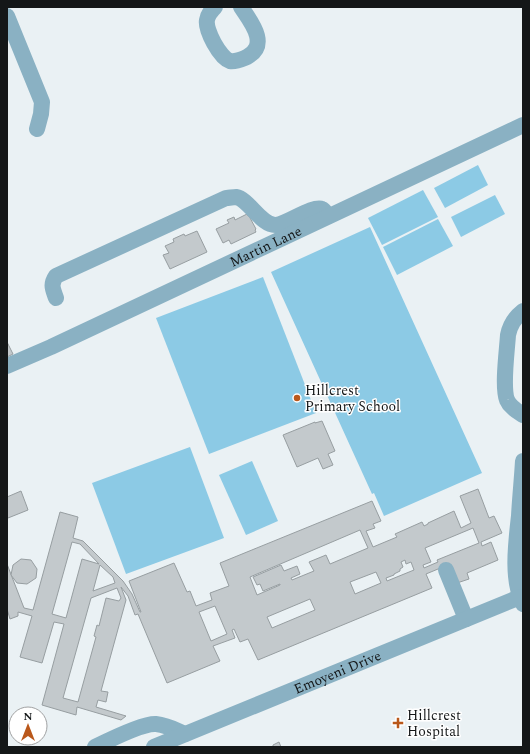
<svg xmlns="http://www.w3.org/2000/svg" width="530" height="754" viewBox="0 0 530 754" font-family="Spectral,serif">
	<rect width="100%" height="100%" fill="#eaf1f4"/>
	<g fill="#8ccae5">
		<path d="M478,165L488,185L445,208L434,188Z"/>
		<path d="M423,190L438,217L382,245L368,218Z"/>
		<path d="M495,195L505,214L461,237L451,217Z"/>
		<path d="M438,219L453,246L397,275L383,247Z"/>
		<path d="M370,227L482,473L384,516L374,493L372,494L271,272Z"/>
		<path d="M263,277L316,413L209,454L156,318Z"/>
		<path d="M190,447L224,538L126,574L92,483Z"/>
		<path d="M252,461L278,521L246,535L219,475Z"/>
	</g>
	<g fill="#c3c9cc" stroke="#979ea1" fill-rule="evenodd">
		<path d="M247,214L248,216H249L256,229L255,230L256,232L231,244L229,240L223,243L216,229L229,223L227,220L234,217L235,220Z"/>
		<path d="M197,231L207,252L170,269L163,255L169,253L165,246L174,242L173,239L184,234L185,236Z"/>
		<path d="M7,342L13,354L7,357Z"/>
		<path d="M322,421L335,451L328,454L333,465L323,469L318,458L297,467L283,435L315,422V423Z"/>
		<path d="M478,489L489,518L494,516L502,533L481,542L482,546L491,542L498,560L467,573L469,579L457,583L450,564L426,574L432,588L258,660L248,639L240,642L234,629L232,630L235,638L213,646L220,661L167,683L138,614L135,615L128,596L121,587L126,600L101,691L108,692L106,702L98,700L96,707L126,716L121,720L77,707L76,715L42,705L64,624L54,622L42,663L20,657L32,616L18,612V616L10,619L7,609V564L24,608L33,610L60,512L78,517L73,538L83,541L123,581L132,594L140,612H141L129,581L174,563L187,592L190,591L196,606L212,600L210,593L229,586L220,563L372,501L381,521L373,524L375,528L366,531L373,547L397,537L395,534L422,522L424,526L428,524V523L454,511L461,528L471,523L460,496ZM473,528L479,543L437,560L438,562L424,568L423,565L431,562L425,548ZM360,530L368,548L330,564L326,555L309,562L314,571L292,580L291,578L300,574L297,566L284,571L281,565L253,577L257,585L260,584L263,591L280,584V585L257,595L250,577ZM72,542L80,544L99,564L82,559L66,618L52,614ZM405,560L406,564L411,562L414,570L387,581L386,578L394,575V574L400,571V569L403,567L401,562ZM100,565L113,577L115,583L93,591ZM376,572L381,583L355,594L350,582ZM117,588L121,598L119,601L106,598L99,626L97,625L94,636L96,637L78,702L63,698L91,598ZM310,599L315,610L272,628L267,617ZM215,606L227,634L211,641L199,612Z"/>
		<path d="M21,491L27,507L28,510L8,518L7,516V497Z"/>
		<path d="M21,559L31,560L37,569L36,578L27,584L17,583L11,575L13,565Z"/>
		<path d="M279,742L281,747H273V745Z"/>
	</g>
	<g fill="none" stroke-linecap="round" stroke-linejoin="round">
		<g stroke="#8ab1c3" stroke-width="16">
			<path d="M215,7C211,11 208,14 207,20C205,30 220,58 230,61C236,62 242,59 247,57C270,44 250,21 241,7"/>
			<path d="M7,16L42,102L41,114L37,129"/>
			<path d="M56,298C53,289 50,285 56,276L226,198C229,198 233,197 236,197C249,199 261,226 276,225C287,224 313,205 322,209C325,210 326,214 328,216"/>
			<path d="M523,311C514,318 510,325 508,335C507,351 502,387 507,400C510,407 517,411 523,415"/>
			<path id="s1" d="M7,366L51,347L523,125"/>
			<path d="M523,461C522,479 520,497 519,516C516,543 511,578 523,604"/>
			<path d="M446,570L466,619"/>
			<path d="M95,747C109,740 143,723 156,724C167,725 176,730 185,734"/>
			<path id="s2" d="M154,747L520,597"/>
		</g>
	</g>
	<g fill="#ba581b" stroke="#fff" stroke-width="1.5">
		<circle cx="297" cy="398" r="4"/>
		<path d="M396 717h4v4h4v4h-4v4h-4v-4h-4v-4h4z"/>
	</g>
	<g text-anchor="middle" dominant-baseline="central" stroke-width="3" stroke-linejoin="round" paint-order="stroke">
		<g font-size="14" fill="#141718" stroke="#fff">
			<text stroke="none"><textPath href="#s1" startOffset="285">Martin Lane</textPath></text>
			<text stroke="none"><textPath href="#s2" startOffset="198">Emoyeni Drive</textPath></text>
		</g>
		<g font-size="14" fill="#141718" stroke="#fff" text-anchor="start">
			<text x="305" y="390">Hillcrest<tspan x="305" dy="16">Primary School</tspan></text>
			<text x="407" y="715">Hillcrest<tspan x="407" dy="16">Hospital</tspan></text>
		</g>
	</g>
	<rect width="530" height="754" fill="none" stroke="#141718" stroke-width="16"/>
	<g transform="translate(28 726)"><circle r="19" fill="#ffffff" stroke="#a1a2a3"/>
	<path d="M0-3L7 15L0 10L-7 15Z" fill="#ba581b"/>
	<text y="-6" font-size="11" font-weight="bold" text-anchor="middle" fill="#141718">N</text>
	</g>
</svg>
